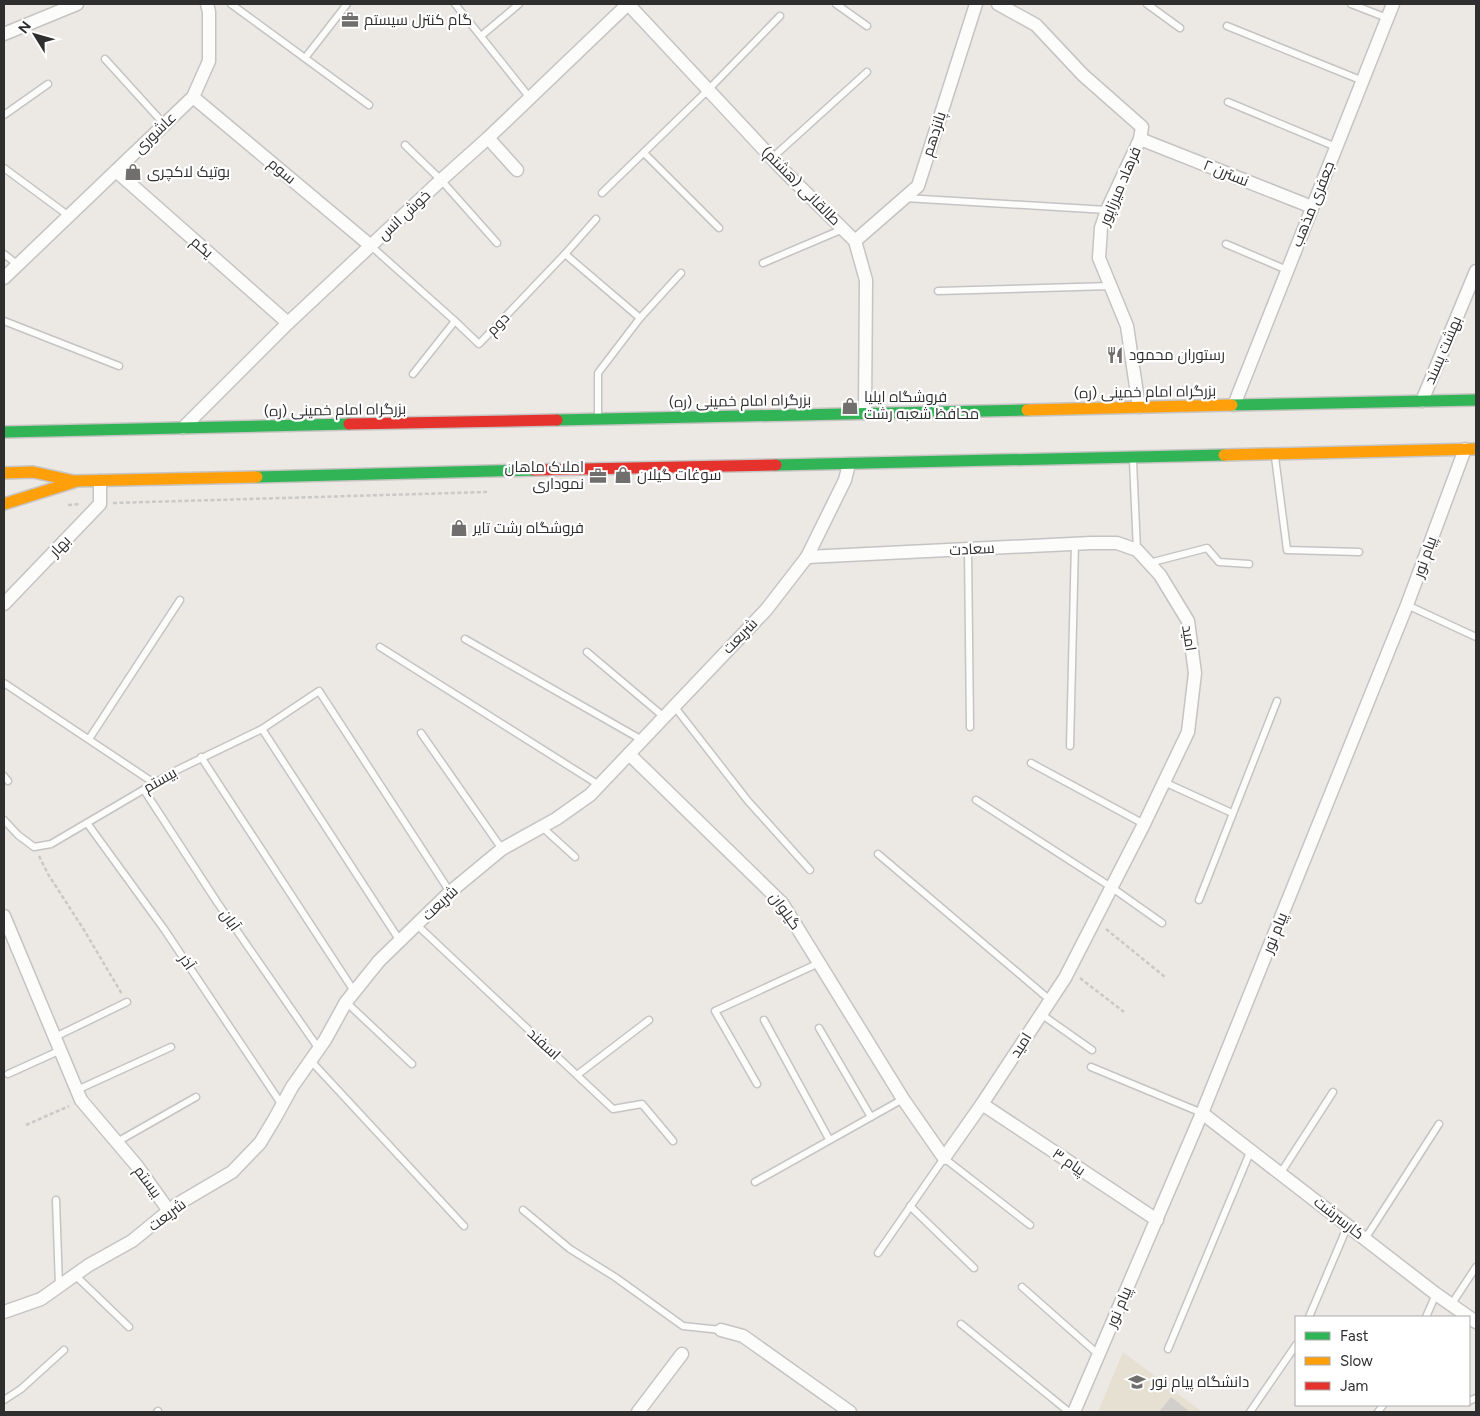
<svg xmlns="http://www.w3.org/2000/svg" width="1480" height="1416" viewBox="0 0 1480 1416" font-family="Figtree,Cairo,sans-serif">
	<rect width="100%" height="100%" fill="#ece8e4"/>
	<path fill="#e6e0d3" d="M1123,1352L1202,1412H1098Z"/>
	<path fill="#d1cecb" d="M1171,1397L1190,1412H1159Z"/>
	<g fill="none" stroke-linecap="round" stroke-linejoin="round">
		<g stroke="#c5c4c5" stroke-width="9">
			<g id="lane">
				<path d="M231,4L369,105"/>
				<path d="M455,4L530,98"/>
				<path d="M836,4L867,26"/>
				<path d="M1147,4L1180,28"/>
				<path d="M1351,4L1387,18"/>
				<path d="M1227,26L1363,81"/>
				<path d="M481,36L519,4"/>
				<path d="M305,58L347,4"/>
				<path d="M105,59L164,124"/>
				<path d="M1228,102L1336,147"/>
				<path d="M4,115L48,84"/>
				<path d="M405,145L441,180L497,243"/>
				<path d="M644,153L719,228"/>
				<path d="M772,158L867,72"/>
				<path d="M4,168L69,216"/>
				<path d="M602,193L708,90L780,16"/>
				<path d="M905,198L1107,210"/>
				<path d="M1226,244L1287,270"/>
				<path d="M371,246L455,321L479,344L565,254L596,219"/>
				<path d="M4,254L18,265"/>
				<path d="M565,254L640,318"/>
				<path d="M763,263L843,229"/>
				<path d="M938,291L1111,286"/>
				<path d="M4,321L119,366"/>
				<path d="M413,374L455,321"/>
				<path d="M598,416V373L640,318L681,273"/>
				<path d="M1275,457L1287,550L1359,552"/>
				<path d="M1133,461L1137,550"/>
				<path d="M968,549L970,727"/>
				<path d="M1149,563L1207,548L1219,562L1249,564"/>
				<path d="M1407,605L1476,637"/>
				<path d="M465,639L642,740"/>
				<path d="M380,647L599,785"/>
				<path d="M587,652L664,717"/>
				<path d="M4,683L154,783"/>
				<path d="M674,706L748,801L810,870"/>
				<path d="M262,729L400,941"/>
				<path d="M421,733L502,849"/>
				<path d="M89,739L180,600"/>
				<path d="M1070,746L1075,543"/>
				<path d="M201,757L354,991"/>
				<path d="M1031,763L1144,824"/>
				<path d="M4,776L8,781"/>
				<path d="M1164,782L1232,813"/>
				<path d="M144,790L217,902L319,1049"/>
				<path d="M976,800L1111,887L1162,923"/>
				<path d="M4,820L18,835L34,847L51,844L177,770L262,729L319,691L450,892"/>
				<path d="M87,823L164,929L282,1105"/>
				<path d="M542,827L575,857"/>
				<path d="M878,854L1050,1000"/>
				<path d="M1199,900L1277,701"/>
				<path d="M417,925L613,1109L642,1104L673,1141"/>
				<path d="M346,1002L412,1064"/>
				<path d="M1041,1014L1092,1050"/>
				<path d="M764,1020L829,1139"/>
				<path d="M819,1028L871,1117"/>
				<path d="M55,1037L127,1002"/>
				<path d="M311,1061L464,1226"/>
				<path d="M1091,1067L1202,1113"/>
				<path d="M8,1074L61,1050"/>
				<path d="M577,1075L649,1020"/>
				<path d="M757,1084L715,1011L819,963"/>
				<path d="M77,1090L171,1047"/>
				<path d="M117,1142L196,1097"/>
				<path d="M1280,1174L1333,1092"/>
				<path d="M755,1182L903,1099"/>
				<path d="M56,1200L59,1286"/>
				<path d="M910,1206L974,1268"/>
				<path d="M523,1210L570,1249L615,1277L683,1326L721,1330"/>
				<path d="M1365,1239L1439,1124"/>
				<path d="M878,1253L944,1158L1030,1225"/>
				<path d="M75,1275L129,1327"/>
				<path d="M1022,1287L1099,1355"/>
				<path d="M1451,1305L1476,1267"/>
				<path d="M1309,1317L1348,1225"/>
				<path d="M1426,1317L1436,1294"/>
				<path d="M961,1324L1069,1412"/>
				<path d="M1168,1349L1251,1150"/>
				<path d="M4,1400L21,1389L64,1350"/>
				<path d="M1469,1401L1476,1398"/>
				<path d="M157,1412L158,1411"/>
				<path d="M1250,1412L1296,1345"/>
				<path d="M1378,1412L1383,1405"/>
			</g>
		</g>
		<g stroke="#c5c4c5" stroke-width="15">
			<g id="street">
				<path d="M628,4L784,171L855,241L866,280L865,413"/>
				<path d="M998,4L1036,25L1083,75L1142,127L1140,139L1107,210L1101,228L1099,258L1127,326L1139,407"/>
				<path d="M4,34L77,4"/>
				<path d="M193,97L371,246"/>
				<path d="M488,138L517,170"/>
				<path d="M1140,139L1312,207"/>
				<path d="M116,171L288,323"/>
				<path d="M855,241L918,186L976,4"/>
				<path d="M4,278L193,97L209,61V12L207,4"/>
				<path d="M1422,401L1476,271"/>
				<path d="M1234,405L1393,4"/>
				<path d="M183,428L288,323L441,180L488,138L628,4"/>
				<path d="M4,604L100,504V481"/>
				<path d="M629,754L782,903L903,1099L944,1158L982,1104L1065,978L1144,824L1188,732L1195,673L1188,621L1160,575L1137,550L1117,543H1091L807,557"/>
				<path d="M4,916L81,1100L137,1166L169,1211"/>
				<path d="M982,1104L1157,1220"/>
				<path d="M1202,1113L1436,1294L1476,1322"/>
				<path d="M4,1312L41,1299L89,1265L132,1241L176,1205L232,1172L260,1143L275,1118L292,1087L325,1040L346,1002L379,961L450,892L502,849L556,819L590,795L766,610L807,557L845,480L849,464"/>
				<path d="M721,1330L743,1336L850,1412"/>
				<path d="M638,1412L682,1354"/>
				<path d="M1074,1412L1202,1113L1407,605L1465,449"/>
			</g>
		</g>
		<g stroke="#c6c5c4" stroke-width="14">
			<g id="fast">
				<path d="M1232,405L1476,400"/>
				<path d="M557,420L1027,410"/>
				<path d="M4,432L349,424"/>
				<path d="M776,465L1224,455"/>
				<path d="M257,477L534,470"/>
			</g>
		</g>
		<g stroke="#c6c5c4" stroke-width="14">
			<g id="slow">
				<path d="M1027,410L1232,405"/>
				<path d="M1224,455L1476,449"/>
				<path d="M4,473L33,472L74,481L257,477"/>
				<path d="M4,504L74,482"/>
			</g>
		</g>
		<g stroke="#c6c5c4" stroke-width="14">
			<g id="jam">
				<path d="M349,424L557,420"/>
				<path d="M534,470L776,465"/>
			</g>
		</g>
		<g stroke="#c9c9c8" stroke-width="2.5" stroke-dasharray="4 2.5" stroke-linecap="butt">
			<path d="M113,503L487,492"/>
			<path d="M68,505L80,504"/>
			<path d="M39,856L48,874L84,930L122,994"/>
			<path d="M1106,929L1165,977"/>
			<path d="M1080,978L1124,1012"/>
			<path d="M26,1125L69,1106"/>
		</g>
		<use href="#lane" stroke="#fcfcfb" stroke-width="6"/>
		<use href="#street" stroke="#fcfcfb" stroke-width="12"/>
		<use href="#fast" stroke="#30b455" stroke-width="11"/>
		<use href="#slow" stroke="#ff9f0a" stroke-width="11"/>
		<use href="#jam" stroke="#e5322d" stroke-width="11"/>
	</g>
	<defs>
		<g id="office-bare" transform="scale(1.35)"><path d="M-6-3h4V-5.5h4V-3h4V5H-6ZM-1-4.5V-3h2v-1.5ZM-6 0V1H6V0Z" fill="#706f6e" stroke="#fff" stroke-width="2.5" paint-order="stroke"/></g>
		<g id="shop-bare" transform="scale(1.35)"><path d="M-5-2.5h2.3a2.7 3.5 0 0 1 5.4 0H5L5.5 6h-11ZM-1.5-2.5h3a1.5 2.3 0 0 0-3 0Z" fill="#706f6e" stroke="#fff" stroke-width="2.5" paint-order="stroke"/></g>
		<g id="restaurant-bare" transform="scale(1.35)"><path d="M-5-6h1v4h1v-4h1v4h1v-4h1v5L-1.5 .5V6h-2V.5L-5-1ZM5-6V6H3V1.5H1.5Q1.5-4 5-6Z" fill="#706f6e" stroke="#fff" stroke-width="2.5" paint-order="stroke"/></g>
		<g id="university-bare" transform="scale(1.35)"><path d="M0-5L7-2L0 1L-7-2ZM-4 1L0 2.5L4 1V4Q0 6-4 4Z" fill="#706f6e" stroke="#fff" stroke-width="2.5" paint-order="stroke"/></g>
	</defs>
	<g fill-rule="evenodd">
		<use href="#office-bare" x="350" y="20"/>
		<use href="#shop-bare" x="133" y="172"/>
		<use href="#restaurant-bare" x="1115" y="355"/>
		<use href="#shop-bare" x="850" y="406"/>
		<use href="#shop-bare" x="623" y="475"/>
		<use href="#office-bare" x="598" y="476"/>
		<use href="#shop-bare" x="459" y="528"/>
		<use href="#university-bare" x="1137" y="1382"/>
	</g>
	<g text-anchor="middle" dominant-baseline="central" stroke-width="4.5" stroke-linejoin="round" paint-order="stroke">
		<g font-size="15" fill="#2e2e2e" stroke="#fff" text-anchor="start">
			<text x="364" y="20">گام کنترل سیستم</text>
			<text x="147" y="172">بوتیک لاکچری</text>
			<text x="1129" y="355">رستوران محمود</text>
			<text x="864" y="397">فروشگاه ایلیا<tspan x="864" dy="17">محافظ شعبه رشت</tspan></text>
			<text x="584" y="467" text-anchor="end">املاک ماهان<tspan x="584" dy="17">نموداری</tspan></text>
			<text x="637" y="475">سوغات گیلان</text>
			<text x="473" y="528">فروشگاه رشت تاير</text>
			<text x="1151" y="1382">دانشگاه پیام نور</text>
		</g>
		<g font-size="15" fill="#2e2e2e" stroke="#fff">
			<text transform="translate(155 133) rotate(-44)">عاشوری</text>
			<text transform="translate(934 134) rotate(-72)">پانزدهم</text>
			<text transform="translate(282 171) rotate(40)">سوم</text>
			<text transform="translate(1226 173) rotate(22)">نسترن ۲</text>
			<text transform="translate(801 186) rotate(45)">طالقانی (هشتم)</text>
			<text transform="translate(1120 186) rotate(-67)">فرهاد میرزاپور</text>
			<text transform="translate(1313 204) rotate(-68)">جعفری مذهب</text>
			<text transform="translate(404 215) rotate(-43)">خوش انس</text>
			<text transform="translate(202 247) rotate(41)">یکم</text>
			<text transform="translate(498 324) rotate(-46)">دوم</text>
			<text transform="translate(1443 350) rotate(-67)">بهشت پسند</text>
			<text transform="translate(1145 392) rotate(-1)">بزرگراه امام خمینی (ره)</text>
			<text transform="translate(740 401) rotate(-1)">بزرگراه امام خمینی (ره)</text>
			<text transform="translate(335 410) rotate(-1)">بزرگراه امام خمینی (ره)</text>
			<text transform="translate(60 546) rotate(-46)">بهار</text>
			<text transform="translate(972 549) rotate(-3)">سعادت</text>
			<text transform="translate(1425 557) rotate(-70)">پیام نور</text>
			<text transform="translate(740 636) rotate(-46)">شریعت</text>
			<text transform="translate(1189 638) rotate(81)">امید</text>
			<text transform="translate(160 780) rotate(-30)">بیستم</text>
			<text transform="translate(440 903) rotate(-43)">شریعت</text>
			<text transform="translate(785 911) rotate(54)">گیلوان</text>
			<text transform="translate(230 920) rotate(55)">آبان</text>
			<text transform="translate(1275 933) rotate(-68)">پیام نور</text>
			<text transform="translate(187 962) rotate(56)">آذر</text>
			<text transform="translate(544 1044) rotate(43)">اسفند</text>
			<text transform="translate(1021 1045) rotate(-57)">امید</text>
			<text transform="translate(1069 1162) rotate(34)">پیام ۳</text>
			<text transform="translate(148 1182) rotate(54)">بیستم</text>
			<text transform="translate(167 1215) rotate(-37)">شریعت</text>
			<text transform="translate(1339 1218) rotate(38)">کارسرشت</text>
			<text transform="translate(1119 1307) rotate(-67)">پیام نور</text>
		</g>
	</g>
	<rect width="1480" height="1416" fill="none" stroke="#2e2e2e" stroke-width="10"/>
	<rect x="1295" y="1316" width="175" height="90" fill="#ffffff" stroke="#ababab"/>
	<rect x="1305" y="1332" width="25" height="8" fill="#30b455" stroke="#ababab"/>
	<text x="1340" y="1341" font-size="15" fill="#2e2e2e">Fast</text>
	<rect x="1305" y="1357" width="25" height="8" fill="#ff9f0a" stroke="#ababab"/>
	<text x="1340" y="1366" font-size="15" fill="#2e2e2e">Slow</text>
	<rect x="1305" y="1382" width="25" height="8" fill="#e5322d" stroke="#ababab"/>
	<text x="1340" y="1391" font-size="15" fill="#2e2e2e">Jam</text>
	<g transform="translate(35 35) rotate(307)" stroke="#ffffff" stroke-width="4" paint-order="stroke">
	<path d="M0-4L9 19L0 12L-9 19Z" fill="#2e2e2e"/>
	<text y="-8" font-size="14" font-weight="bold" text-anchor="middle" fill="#2e2e2e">N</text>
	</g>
</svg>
